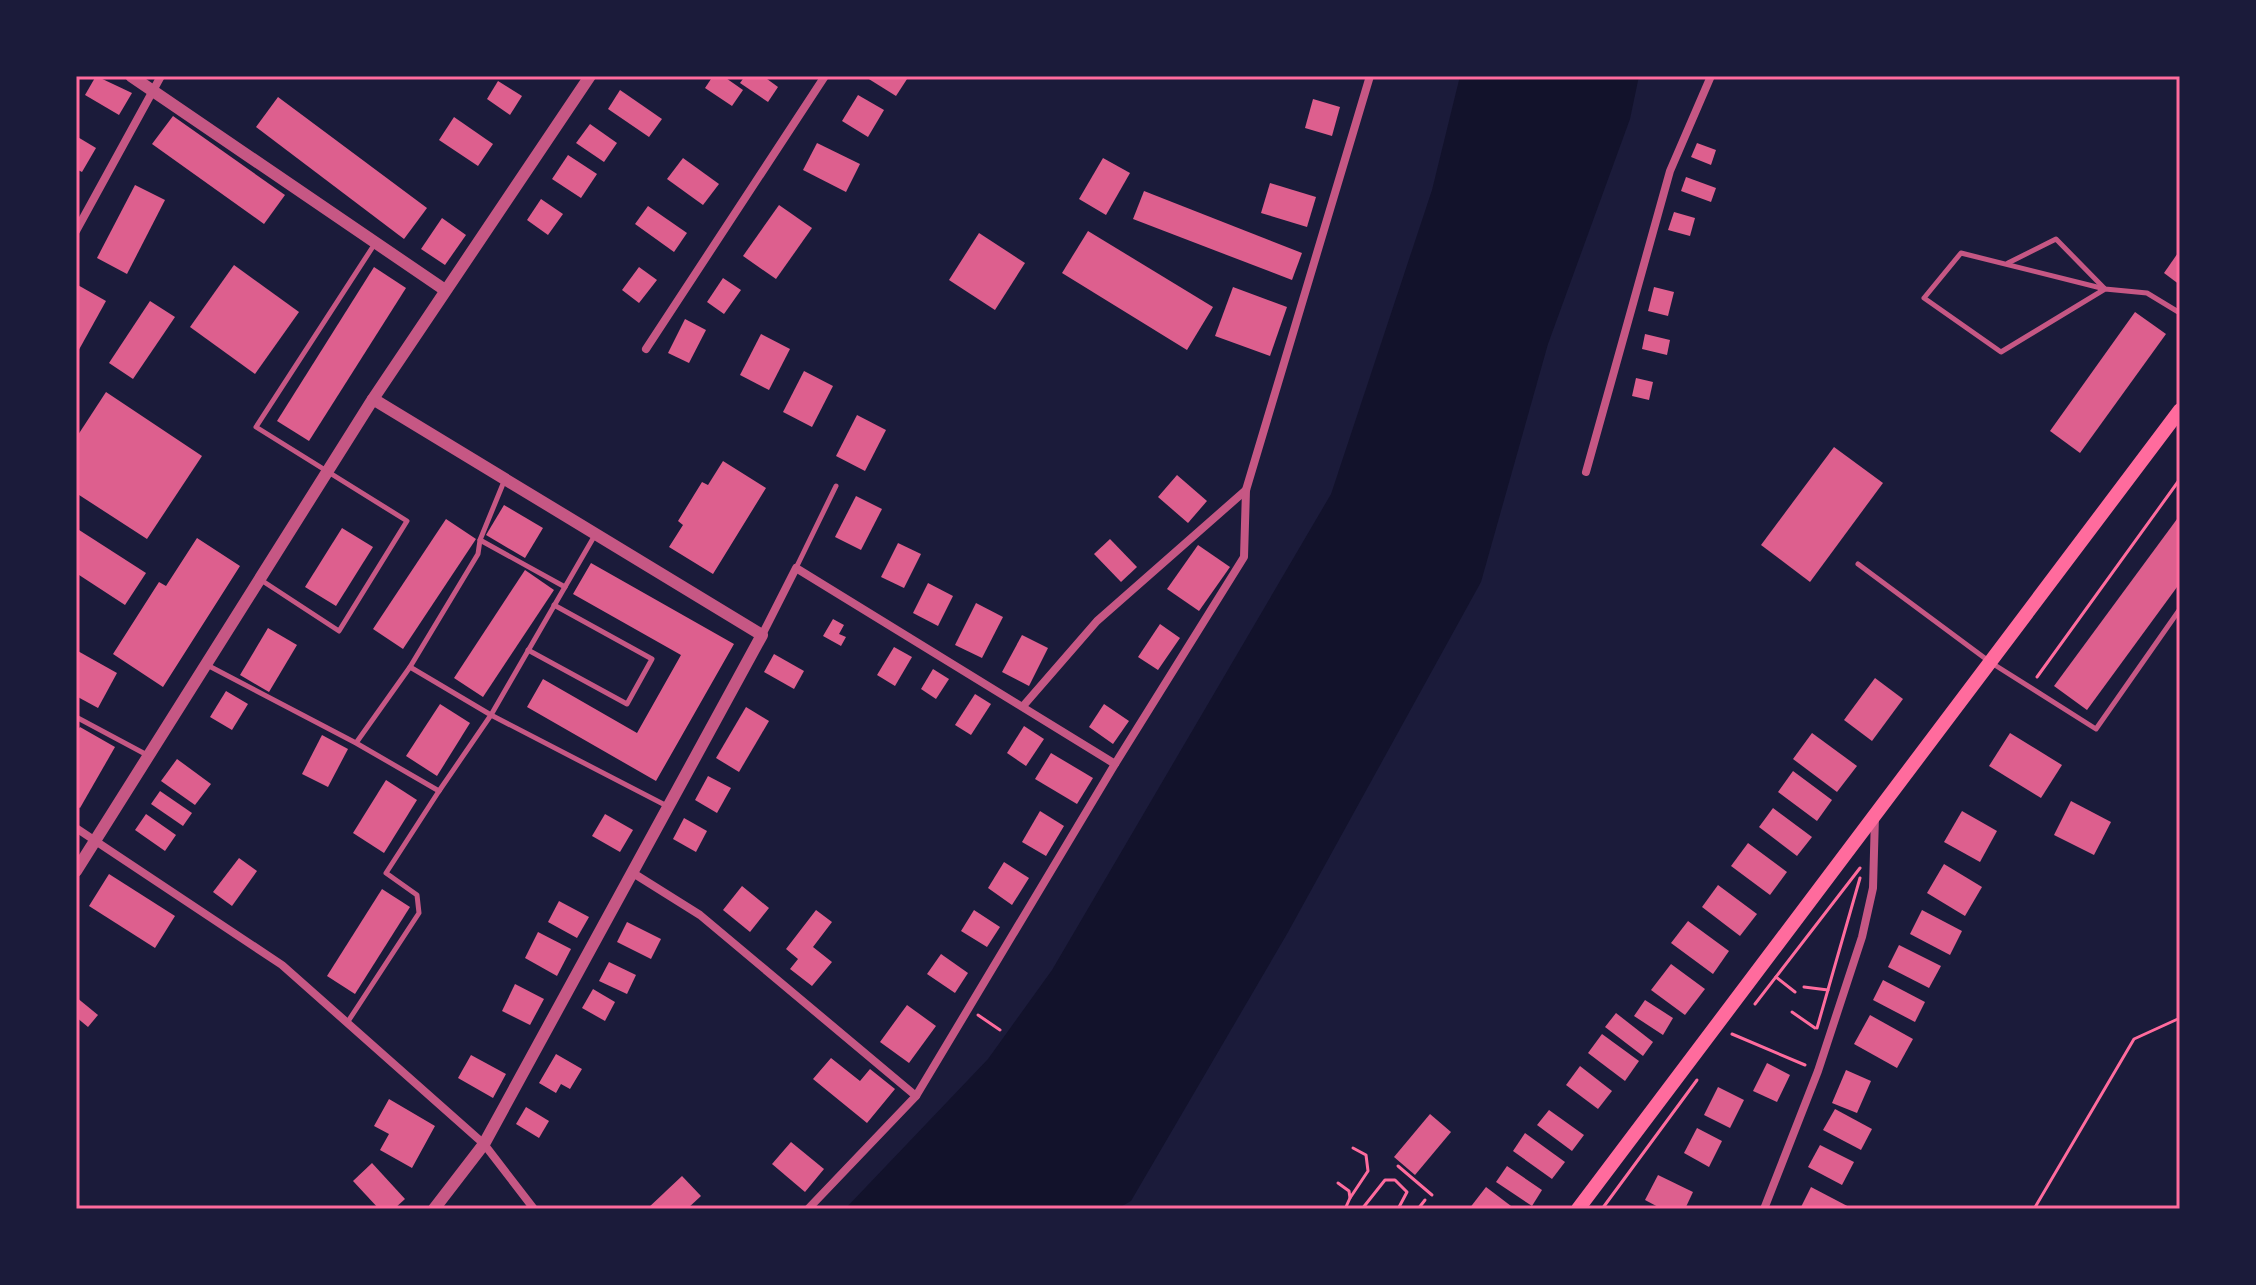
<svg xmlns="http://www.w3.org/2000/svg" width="2256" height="1285" viewBox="0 0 2256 1285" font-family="'Fira Sans Condensed',sans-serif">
	<rect width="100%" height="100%" fill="#1b1b3a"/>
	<path fill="#12122b" d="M1460,76H1639L1630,119L1548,344L1481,582L1287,934L1131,1201L1117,1209H845L988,1059L1052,970L1331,494L1432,190Z"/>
	<g fill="#dd5f8e">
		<path d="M96,76L132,93L119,115L85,95Z"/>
		<path d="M713,76H723L743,90L732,106L705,88Z"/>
		<path d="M745,76H763L778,87L768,102L740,83Z"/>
		<path d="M864,76H909L896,96Z"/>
		<path d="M498,81L522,96L510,115L487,99Z"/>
		<path d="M620,90L662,119L649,137L608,109Z"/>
		<path d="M858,95L884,110L868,137L842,121Z"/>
		<path d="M278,97L427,208L404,239L256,127Z"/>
		<path d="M1313,99L1340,107L1332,136L1305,128Z"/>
		<path d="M173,116L285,195L264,224L152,144Z"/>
		<path d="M454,117L493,144L478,166L439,140Z"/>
		<path d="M590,124L617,143L604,162L576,143Z"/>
		<path d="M76,136L96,148L82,172L76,169Z"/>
		<path d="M817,143L860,164L846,192L803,170Z"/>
		<path d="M1697,143L1716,150L1711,165L1691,157Z"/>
		<path d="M568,155L597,174L581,198L552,179Z"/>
		<path d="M683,158L719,184L703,205L667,179Z"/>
		<path d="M1103,158L1130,173L1106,215L1079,199Z"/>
		<path d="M1686,177L1716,188L1711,202L1681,191Z"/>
		<path d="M1270,183L1316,197L1307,227L1261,213Z"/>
		<path d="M135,185L165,200L127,274L97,258Z"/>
		<path d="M1144,191L1302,253L1292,280L1133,219Z"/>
		<path d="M541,199L563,214L548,235L527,220Z"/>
		<path d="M779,205L812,228L776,279L743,256Z"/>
		<path d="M648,206L687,233L674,252L635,224Z"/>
		<path d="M1674,212L1695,218L1690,236L1668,230Z"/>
		<path d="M442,218L466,235L445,265L421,249Z"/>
		<path d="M1088,231L1213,307L1187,350L1062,273Z"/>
		<path d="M979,233L1025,263L995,310L949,280Z"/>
		<path d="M2180,250V285L2164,273Z"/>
		<path d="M234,265L299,312L255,374L190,327Z"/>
		<path d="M374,267L406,288L309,441L277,421Z"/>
		<path d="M639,267L657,280L639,303L622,290Z"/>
		<path d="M723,278L741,290L724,314L707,302Z"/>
		<path d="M76,284L106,301L76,355Z"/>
		<path d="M1233,287L1287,307L1270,356L1215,336Z"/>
		<path d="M1654,287L1674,292L1668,316L1648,311Z"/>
		<path d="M150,301L175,317L133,379L109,363Z"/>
		<path d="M2135,312L2166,334L2080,453L2050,431Z"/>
		<path d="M685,319L706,330L689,363L668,353Z"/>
		<path d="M761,334L790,349L769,390L740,375Z"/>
		<path d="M1645,334L1670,340L1667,355L1642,349Z"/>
		<path d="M804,371L833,386L812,427L783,412Z"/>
		<path d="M1636,378L1653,382L1649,400L1632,396Z"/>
		<path d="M106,392L202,456L147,539L76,493V438Z"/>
		<path d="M857,415L886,430L865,471L836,456Z"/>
		<path d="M1834,447L1883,483L1810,582L1761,545Z"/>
		<path d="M723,461L766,488L713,574L669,547L683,525L678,521L702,482L708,485Z"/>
		<path d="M1177,475L1207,501L1188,523L1158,497Z"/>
		<path d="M856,496L882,509L861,550L835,537Z"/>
		<path d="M504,505L543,528L525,558L486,535Z"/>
		<path d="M2180,515V583L2087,710L2054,686Z"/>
		<path d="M446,519L476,539L403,649L373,629Z"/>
		<path d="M76,528L146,573L125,605L76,573Z"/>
		<path d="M342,528L373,547L336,606L305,587Z"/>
		<path d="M197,538L240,566L163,687L113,654L159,582L166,586Z"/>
		<path d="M1110,539L1137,567L1121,582L1094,554Z"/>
		<path d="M898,543L921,554L904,588L881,577Z"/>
		<path d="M1198,545L1230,567L1199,611L1167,589Z"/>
		<path d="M591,563L734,644L656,781L527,707L543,679L637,733L681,655L573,594Z"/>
		<path d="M525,570L554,590L483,697L454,678Z"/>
		<path d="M928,583L953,596L938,626L913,613Z"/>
		<path d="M976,603L1003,617L982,658L955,645Z"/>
		<path d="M833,619L844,625L839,634L846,637L841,646L823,636Z"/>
		<path d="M1160,624L1180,638L1158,670L1138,657Z"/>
		<path d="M268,628L297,645L269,692L240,675Z"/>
		<path d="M1022,635L1048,648L1029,686L1002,672Z"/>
		<path d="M894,647L912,657L895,686L877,675Z"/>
		<path d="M76,650L117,673L98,708L76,696Z"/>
		<path d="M774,654L804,671L794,689L764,672Z"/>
		<path d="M933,669L949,679L936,699L921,689Z"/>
		<path d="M1875,678L1903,699L1872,741L1844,720Z"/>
		<path d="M226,691L248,704L232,730L210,717Z"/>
		<path d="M975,694L991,704L971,735L955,725Z"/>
		<path d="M440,704L470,723L437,776L406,756Z"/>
		<path d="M1104,704L1129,721L1113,744L1089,727Z"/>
		<path d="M746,707L769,721L739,772L716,758Z"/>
		<path d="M1024,726L1044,739L1026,766L1007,753Z"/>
		<path d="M80,727L115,747L80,808L76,806V733Z"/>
		<path d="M1812,733L1857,766L1837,792L1793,759Z"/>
		<path d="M2010,733L2062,765L2041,798L1989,766Z"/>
		<path d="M322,735L348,749L328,787L302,774Z"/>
		<path d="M1051,753L1093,778L1077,804L1035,779Z"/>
		<path d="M177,759L211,784L195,805L161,781Z"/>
		<path d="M1793,771L1832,800L1817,821L1778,792Z"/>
		<path d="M708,776L731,788L717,813L695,800Z"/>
		<path d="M386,780L417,800L384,853L353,833Z"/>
		<path d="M160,791L192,813L183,826L151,804Z"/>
		<path d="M2071,801L2111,822L2094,855L2054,835Z"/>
		<path d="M1773,808L1812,837L1797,856L1759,827Z"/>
		<path d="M1040,811L1064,826L1046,856L1022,842Z"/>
		<path d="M1962,811L1997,831L1980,862L1944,842Z"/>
		<path d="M146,814L176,835L165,851L135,830Z"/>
		<path d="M605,814L633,830L620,852L592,836Z"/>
		<path d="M684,818L707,831L696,852L673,839Z"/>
		<path d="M1748,843L1787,872L1770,895L1731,866Z"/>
		<path d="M239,858L257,871L232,906L213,892Z"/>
		<path d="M1004,862L1029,878L1012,905L988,888Z"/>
		<path d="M1944,864L1982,887L1965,916L1927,893Z"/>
		<path d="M109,874L175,916L155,948L89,906Z"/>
		<path d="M1718,885L1757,914L1740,936L1702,907Z"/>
		<path d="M742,886L769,908L750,932L723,910Z"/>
		<path d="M382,889L410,907L355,994L327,976Z"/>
		<path d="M559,901L589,917L577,938L548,922Z"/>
		<path d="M816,910L832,922L813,947L832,962L812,986L790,969L798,959L786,949Z"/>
		<path d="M974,910L1000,927L987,947L961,931Z"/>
		<path d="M1922,910L1962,931L1950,955L1910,934Z"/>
		<path d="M1688,921L1729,951L1713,974L1671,943Z"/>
		<path d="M627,922L661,939L651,959L617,942Z"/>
		<path d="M538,932L571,949L557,976L525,958Z"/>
		<path d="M1899,945L1941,966L1929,988L1888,967Z"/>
		<path d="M941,954L968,973L955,993L927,974Z"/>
		<path d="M609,962L636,975L627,994L599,981Z"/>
		<path d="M1671,964L1705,989L1685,1015L1651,990Z"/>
		<path d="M1883,980L1925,1002L1915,1022L1873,1000Z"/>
		<path d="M515,984L544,999L530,1025L502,1011Z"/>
		<path d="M593,989L615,1002L605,1021L582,1008Z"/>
		<path d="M76,997L98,1015L88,1027L76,1017Z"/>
		<path d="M1645,1000L1673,1018L1663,1035L1634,1016Z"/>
		<path d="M907,1005L936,1026L909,1063L880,1042Z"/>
		<path d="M1616,1013L1653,1042L1643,1056L1605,1027Z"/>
		<path d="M1870,1015L1913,1039L1897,1068L1854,1044Z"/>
		<path d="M1602,1034L1639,1061L1625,1081L1588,1053Z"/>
		<path d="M556,1054L582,1069L570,1089L561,1084L556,1093L539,1083Z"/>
		<path d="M471,1055L506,1074L493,1098L458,1078Z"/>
		<path d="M831,1058L860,1081L870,1069L895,1089L867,1123L813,1079Z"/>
		<path d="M1767,1063L1790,1075L1777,1102L1753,1091Z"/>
		<path d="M1580,1066L1612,1091L1598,1109L1566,1085Z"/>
		<path d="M1846,1070L1871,1081L1857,1113L1832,1103Z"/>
		<path d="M1718,1087L1744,1100L1730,1128L1704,1115Z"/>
		<path d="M389,1099L435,1126L412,1168L380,1150L389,1134L374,1126Z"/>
		<path d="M526,1107L549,1121L539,1138L516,1124Z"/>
		<path d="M1835,1109L1872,1129L1861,1150L1823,1130Z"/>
		<path d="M1549,1110L1584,1135L1572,1151L1537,1125Z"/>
		<path d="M1430,1114L1451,1132L1415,1175L1394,1157Z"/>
		<path d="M1697,1128L1722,1141L1709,1167L1684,1153Z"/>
		<path d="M1525,1133L1565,1162L1552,1179L1513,1151Z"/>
		<path d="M791,1142L824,1169L805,1192L772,1164Z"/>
		<path d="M1820,1145L1854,1162L1842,1185L1808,1167Z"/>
		<path d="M372,1163L405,1199L394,1209H379L353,1181Z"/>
		<path d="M1507,1166L1542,1190L1532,1206L1496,1182Z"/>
		<path d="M1658,1175L1693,1192L1685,1209H1662L1645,1200Z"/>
		<path d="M682,1176L701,1196L687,1209H647Z"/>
		<path d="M1486,1187L1515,1209H1469Z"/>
		<path d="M1811,1187L1853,1209H1800Z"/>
	</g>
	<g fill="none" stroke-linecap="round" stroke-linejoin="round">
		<g stroke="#ff6b9d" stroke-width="3">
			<path d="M2037,677L2180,479"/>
			<path d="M1776,977L1795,992"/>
			<path d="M1804,987L1828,990"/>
			<path d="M1755,1004L1860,868"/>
			<path d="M1792,1012L1815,1028"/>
			<path d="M978,1015L1000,1030"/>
			<path d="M1817,1028L1860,878"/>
			<path d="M1732,1034L1805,1065"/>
			<path d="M1398,1166L1432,1195"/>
			<path d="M1338,1183L1349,1191L1350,1198L1345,1209"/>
			<path d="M1350,1198L1368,1171L1366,1155L1353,1148"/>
			<path d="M1362,1209L1385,1180H1395L1407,1192L1398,1209"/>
			<path d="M1418,1209L1425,1200"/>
			<path d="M1602,1209L1697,1080"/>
			<path d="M2034,1209L2134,1039L2180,1018"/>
		</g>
		<g stroke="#c65784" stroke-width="5">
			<path d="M2008,263L2056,239L2104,288"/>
			<path d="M2105,289L2001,352L1924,298L1961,253L2105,289L2147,293L2180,313"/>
			<path d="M505,479L480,540L565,587"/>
			<path d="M595,535L491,715L667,806"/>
			<path d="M1858,564L1990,662L2096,729L2180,609"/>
			<path d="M796,568L836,486"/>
			<path d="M261,580L339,631L407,521L256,427L374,245"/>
			<path d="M528,650L627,704L652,659L554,605"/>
			<path d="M209,666L356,743L410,667L491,715L439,791L356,743"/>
			<path d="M410,667L478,554L480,540"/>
			<path d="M76,717L149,756"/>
			<path d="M347,1023L419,913L417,895L386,873L439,791"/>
		</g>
		<g stroke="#c65784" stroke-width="8">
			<path d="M76,231L161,76"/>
			<path d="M646,349L825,76"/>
			<path d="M1586,472L1670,171L1711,76"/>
			<path d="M762,635L796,568L1115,764"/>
			<path d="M1024,705L1097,621L1246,490"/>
			<path d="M76,828L282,965L484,1144L534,1209"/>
			<path d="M633,873L700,915L916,1096"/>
			<path d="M808,1209L916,1096L1115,764L1244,557L1246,490L1370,76"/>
			<path d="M1764,1209L1818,1071L1862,937L1873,888L1875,816"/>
		</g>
		<g stroke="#c65784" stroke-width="12">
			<path d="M131,76L445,290"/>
			<path d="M373,399L762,635L484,1144L434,1209"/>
			<path d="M76,871L373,399L590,76"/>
		</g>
		<path stroke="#ff6b9d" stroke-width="14" d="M1578,1209L2180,410"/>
	</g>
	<rect width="2256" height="1285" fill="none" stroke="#1b1b3a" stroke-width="156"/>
	<rect x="78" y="78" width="2100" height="1129" fill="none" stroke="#ff6b9d" stroke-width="3"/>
</svg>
